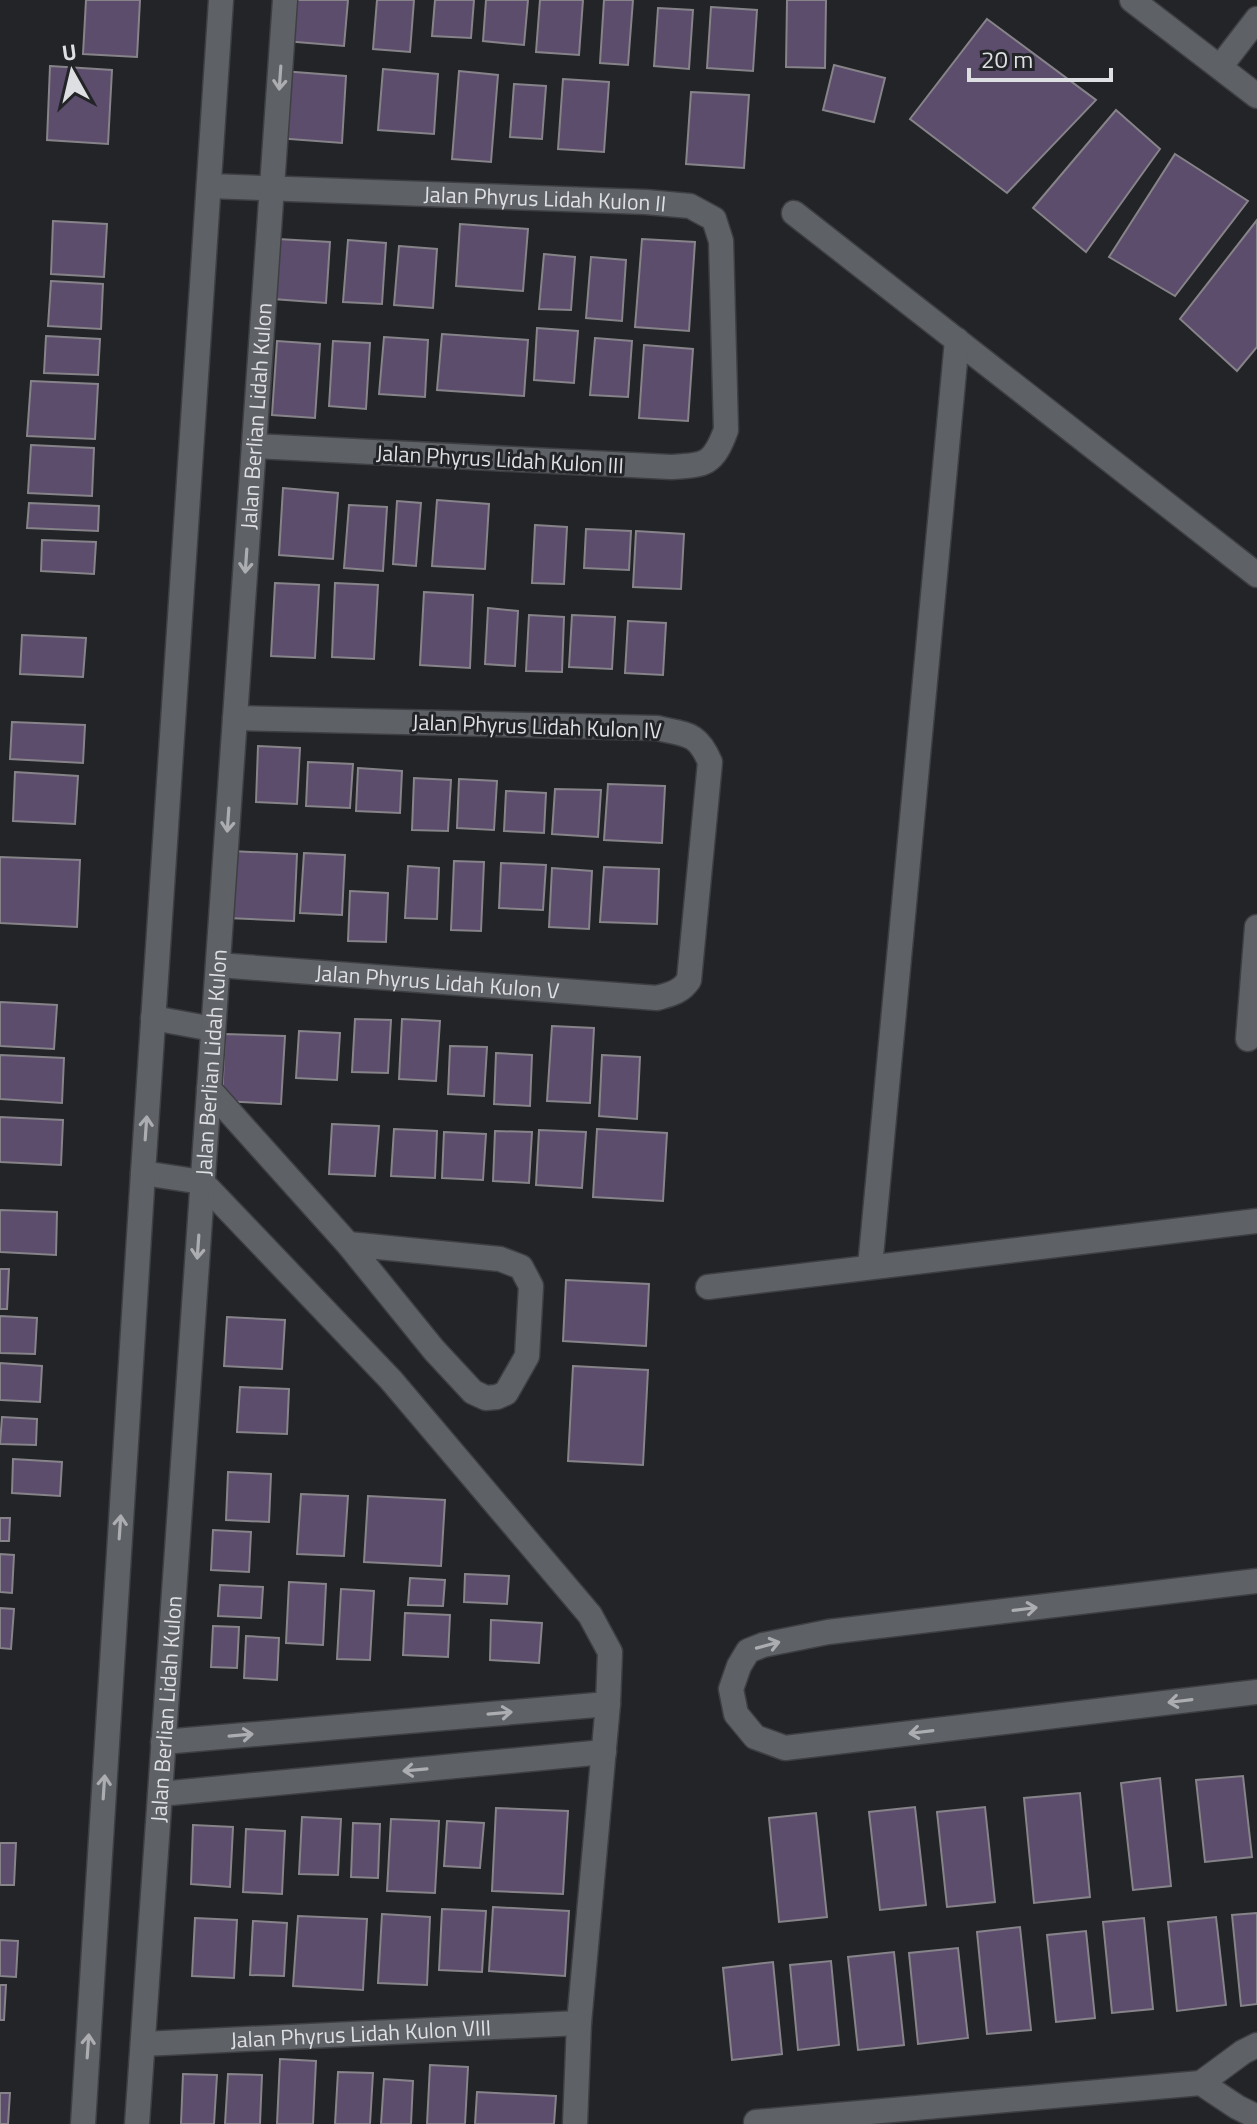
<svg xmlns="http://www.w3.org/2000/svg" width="1257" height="2124" viewBox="0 0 1257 2124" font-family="'Titillium Web',sans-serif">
	<rect width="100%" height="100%" fill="#222428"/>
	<g fill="#5c4d6c" stroke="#868389" stroke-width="2">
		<path d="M86,0H140L137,57L83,54Z"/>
		<path d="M288,0H348L344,46L285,41Z"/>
		<path d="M377,0H414L410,52L373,49Z"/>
		<path d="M435,0H474L471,38L432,36Z"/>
		<path d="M486,0H528L524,45L483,41Z"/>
		<path d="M540,0H583L579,55L536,52Z"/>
		<path d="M604,0H633L628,65L600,63Z"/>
		<path d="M787,0H826L825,68L786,67Z"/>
		<path d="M711,7L757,10L753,71L707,68Z"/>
		<path d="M658,8L693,10L689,69L654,66Z"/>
		<path d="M987,19L1096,100L1007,193L910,119Z"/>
		<path d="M834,65L885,78L874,122L823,110Z"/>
		<path d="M50,66L112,70L108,144L47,140Z"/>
		<path d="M383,69L438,74L434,134L378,130Z"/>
		<path d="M282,71L346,76L342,143L277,138Z"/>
		<path d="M459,71L498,75L491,162L452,159Z"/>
		<path d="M563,79L609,82L604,152L558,149Z"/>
		<path d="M514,84L546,86L542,139L510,137Z"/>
		<path d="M691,92L749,95L744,168L686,164Z"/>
		<path d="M1116,110L1160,149L1086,252L1033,208Z"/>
		<path d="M1175,154L1248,201L1175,296L1109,257Z"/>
		<path d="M1257,220V347L1237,371L1180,319Z"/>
		<path d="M53,221L107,224L104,277L51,274Z"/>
		<path d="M460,224L528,229L523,291L456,286Z"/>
		<path d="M278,239L330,242L326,303L273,299Z"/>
		<path d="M642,239L695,242L689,331L635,327Z"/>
		<path d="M348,240L386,243L382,304L343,302Z"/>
		<path d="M399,246L437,249L433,308L394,305Z"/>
		<path d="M544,254L575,257L571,310L539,309Z"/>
		<path d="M591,257L626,260L622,321L586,318Z"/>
		<path d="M51,281L103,284L101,329L48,326Z"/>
		<path d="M537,328L578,331L574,383L534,380Z"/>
		<path d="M442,334L528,340L524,396L437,390Z"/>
		<path d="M46,336L100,339L98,375L44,373Z"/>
		<path d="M384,337L428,340L425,397L379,394Z"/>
		<path d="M595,338L632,341L628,397L590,395Z"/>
		<path d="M277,341L320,344L315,418L272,415Z"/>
		<path d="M333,341L370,343L366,409L329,406Z"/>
		<path d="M644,345L693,349L688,421L639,418Z"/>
		<path d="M31,381L98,384L95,439L27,436Z"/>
		<path d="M31,445L94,448L92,496L28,493Z"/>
		<path d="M283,488L338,493L333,559L279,555Z"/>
		<path d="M437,500L489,504L485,569L432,566Z"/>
		<path d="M397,501L421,503L416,566L393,564Z"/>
		<path d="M29,503L99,506L98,531L27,528Z"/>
		<path d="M349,505L387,507L383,571L344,568Z"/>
		<path d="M535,525L567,527L564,584L532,583Z"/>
		<path d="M586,529L631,531L629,570L584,568Z"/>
		<path d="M636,531L684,534L681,589L633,587Z"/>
		<path d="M42,540L96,542L94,574L41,571Z"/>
		<path d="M275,583L319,585L315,658L271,656Z"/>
		<path d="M335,583L378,585L374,659L332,657Z"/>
		<path d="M424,592L473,595L470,668L420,665Z"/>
		<path d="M488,608L518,611L515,666L485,664Z"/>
		<path d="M529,615L564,617L562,672L526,671Z"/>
		<path d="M572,615L615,617L612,669L569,667Z"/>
		<path d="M628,621L666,623L663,675L625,673Z"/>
		<path d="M22,635L86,638L83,677L20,674Z"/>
		<path d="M12,722L85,725L83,763L10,759Z"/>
		<path d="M258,746L300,748L297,804L256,802Z"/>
		<path d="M308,762L353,764L350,808L306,806Z"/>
		<path d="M358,768L402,771L400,813L356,811Z"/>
		<path d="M15,772L78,776L75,824L13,821Z"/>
		<path d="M414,778L451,780L448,831L412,830Z"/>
		<path d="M459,779L497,781L494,830L457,828Z"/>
		<path d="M608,784L665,786L662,843L604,840Z"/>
		<path d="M555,789L601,790L598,837L552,834Z"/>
		<path d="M506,791L546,793L544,833L504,831Z"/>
		<path d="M231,851L297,854L294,921L227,918Z"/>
		<path d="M304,853L345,855L342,915L300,913Z"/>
		<path d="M0,857L80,860L77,927L0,923Z"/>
		<path d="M454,861L484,862L481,931L451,930Z"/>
		<path d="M501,863L546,865L543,910L499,908Z"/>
		<path d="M408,866L439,868L437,919L405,918Z"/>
		<path d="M604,867L659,869L657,924L600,922Z"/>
		<path d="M552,868L592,871L589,929L549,927Z"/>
		<path d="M350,891L388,893L386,942L348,941Z"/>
		<path d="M0,1002L57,1005L54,1049L0,1046Z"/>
		<path d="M355,1019L391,1020L388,1073L352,1072Z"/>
		<path d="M402,1019L440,1021L436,1081L399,1079Z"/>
		<path d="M552,1026L594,1028L590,1103L547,1101Z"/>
		<path d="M299,1031L340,1033L337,1080L296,1078Z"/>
		<path d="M225,1034L285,1036L281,1104L222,1101Z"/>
		<path d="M450,1046L487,1047L484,1096L448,1094Z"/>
		<path d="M496,1053L532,1055L530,1106L494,1104Z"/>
		<path d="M0,1055L64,1058L62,1103L0,1099Z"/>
		<path d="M602,1055L640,1057L637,1119L599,1116Z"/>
		<path d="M0,1117L63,1120L61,1165L0,1162Z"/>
		<path d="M332,1124L379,1126L375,1176L329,1174Z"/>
		<path d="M394,1129L437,1131L435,1178L391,1176Z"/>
		<path d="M597,1129L667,1133L663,1201L593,1197Z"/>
		<path d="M539,1130L586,1132L582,1188L536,1185Z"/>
		<path d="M495,1131L532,1132L529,1183L493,1181Z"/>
		<path d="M444,1132L486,1134L483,1180L442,1178Z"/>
		<path d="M0,1210L57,1212L56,1255L0,1252Z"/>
		<path d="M0,1269H9L7,1309H0Z"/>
		<path d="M566,1280L649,1284L646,1346L563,1341Z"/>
		<path d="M0,1316L37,1318L35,1354L0,1353Z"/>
		<path d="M227,1317L285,1320L282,1369L224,1366Z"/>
		<path d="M0,1363L42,1366L40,1402L0,1400Z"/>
		<path d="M573,1366L648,1370L643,1465L568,1461Z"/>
		<path d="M240,1387L289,1389L287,1434L237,1432Z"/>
		<path d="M2,1417L37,1419L36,1445L0,1444Z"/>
		<path d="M13,1459L62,1462L60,1496L12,1493Z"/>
		<path d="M228,1472L271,1474L269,1522L226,1520Z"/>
		<path d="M301,1494L348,1496L344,1556L297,1554Z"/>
		<path d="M368,1496L445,1500L441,1566L364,1562Z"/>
		<path d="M0,1518H10L9,1541H0Z"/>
		<path d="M213,1530L251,1532L249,1572L211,1570Z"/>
		<path d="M0,1554L14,1555L12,1593L0,1592Z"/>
		<path d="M465,1574L509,1576L507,1604L464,1602Z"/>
		<path d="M410,1578L445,1580L443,1606L408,1605Z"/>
		<path d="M289,1582L326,1584L323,1645L286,1643Z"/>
		<path d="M220,1585L263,1587L261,1618L218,1616Z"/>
		<path d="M341,1589L374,1591L370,1660L337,1659Z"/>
		<path d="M0,1608L14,1609L11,1649L0,1648Z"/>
		<path d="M405,1613L450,1615L448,1657L403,1655Z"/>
		<path d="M491,1620L542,1623L539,1663L490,1660Z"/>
		<path d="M213,1626L239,1627L237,1668L211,1667Z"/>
		<path d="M246,1636L279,1638L277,1680L244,1678Z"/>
		<path d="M1243,1776L1252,1857L1205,1862L1196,1780Z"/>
		<path d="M1160,1778L1171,1886L1133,1890L1121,1783Z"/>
		<path d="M1080,1793L1090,1897L1034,1903L1024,1798Z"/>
		<path d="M915,1807L926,1905L880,1910L869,1812Z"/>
		<path d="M985,1807L995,1902L947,1907L937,1812Z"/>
		<path d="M496,1808L568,1811L563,1894L492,1891Z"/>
		<path d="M816,1813L827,1917L779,1922L769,1818Z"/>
		<path d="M302,1817L341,1819L338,1875L299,1874Z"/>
		<path d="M391,1819L439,1821L435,1893L387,1891Z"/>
		<path d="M447,1821L484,1823L480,1868L444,1866Z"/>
		<path d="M353,1823L380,1824L378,1878L351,1877Z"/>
		<path d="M193,1825L233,1827L230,1887L191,1884Z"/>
		<path d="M246,1829L285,1831L282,1894L243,1892Z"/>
		<path d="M0,1843H16L14,1885H0Z"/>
		<path d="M493,1907L569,1911L565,1976L489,1971Z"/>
		<path d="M442,1909L486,1911L482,1972L439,1970Z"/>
		<path d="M1257,1913V2004L1241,2006L1232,1915Z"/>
		<path d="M382,1914L430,1917L427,1985L378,1983Z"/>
		<path d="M298,1916L367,1919L363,1990L293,1986Z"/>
		<path d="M1216,1917L1226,2005L1177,2011L1168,1922Z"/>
		<path d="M195,1918L237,1920L234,1978L192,1976Z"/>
		<path d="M1144,1918L1153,2009L1112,2013L1103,1922Z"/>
		<path d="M253,1921L287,1923L284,1976L250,1975Z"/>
		<path d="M1020,1927L1031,2030L987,2034L977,1932Z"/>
		<path d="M1086,1931L1095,2018L1056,2022L1047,1935Z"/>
		<path d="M0,1940L18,1941L16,1977L0,1976Z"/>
		<path d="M958,1948L968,2038L918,2044L909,1953Z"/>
		<path d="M894,1952L904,2045L858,2050L848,1957Z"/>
		<path d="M831,1961L839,2045L798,2050L790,1965Z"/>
		<path d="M773,1962L782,2054L732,2060L723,1968Z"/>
		<path d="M0,1985H6L4,2020H0Z"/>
		<path d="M280,2059L316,2061L313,2124H277Z"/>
		<path d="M430,2065L468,2067L465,2124H427Z"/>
		<path d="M338,2072L373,2073L370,2124H335Z"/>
		<path d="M183,2074L217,2075L214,2124H181Z"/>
		<path d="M228,2074L262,2075L260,2124H225Z"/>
		<path d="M384,2079L413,2081L411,2124H381Z"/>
		<path d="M477,2092L556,2096L554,2124H475Z"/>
		<path d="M0,2093H10L8,2124H0Z"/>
	</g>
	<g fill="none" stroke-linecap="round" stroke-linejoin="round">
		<g stroke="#3e3f43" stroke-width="27">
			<g id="street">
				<path d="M1132,0L1257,96"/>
				<path d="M1220,67L1257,19"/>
				<path id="s1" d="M209,186L646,202L690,206L714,219L721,241L726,430C713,465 706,465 671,467L254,446"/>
				<path d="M794,213L1257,575"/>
				<path id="s2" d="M218,965L657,998C671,994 681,992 689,980L710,762C697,732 687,735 657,728L235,718"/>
				<path d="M153,1018L213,1029"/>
				<path d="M1248,1039L1257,927"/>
				<path d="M209,1089L348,1244L434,1350L473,1392L486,1398L497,1397L506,1393L527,1356L531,1286L521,1267L500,1259L348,1244"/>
				<path d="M143,1173L202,1182L391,1380L590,1615L610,1652L608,1704L579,2023L575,2124"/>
				<path d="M870,1267L957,340"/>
				<path d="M708,1287L1257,1221"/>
				<path d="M1257,1581L828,1632L763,1645L748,1651L739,1666L731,1689L736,1714L755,1737L785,1748L1257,1692"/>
				<path d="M163,1742L608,1704"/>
				<path d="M160,1794L604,1752"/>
				<path id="s3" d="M143,2044L579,2023"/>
				<path d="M1257,2045L1243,2052L1201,2083L1237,2107L1257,2117"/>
				<path d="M756,2122L1201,2083"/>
				<path d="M83,2124L143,1173L221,0"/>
				<path id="s4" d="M137,2124L285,0"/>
			</g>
		</g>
		<use href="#street" stroke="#5e6166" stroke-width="24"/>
	</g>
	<defs><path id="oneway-shaft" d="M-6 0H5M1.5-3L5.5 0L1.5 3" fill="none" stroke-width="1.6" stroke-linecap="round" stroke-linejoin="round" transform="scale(2)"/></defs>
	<g stroke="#abadb0">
		<use href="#oneway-shaft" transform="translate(280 78) rotate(94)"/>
		<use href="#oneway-shaft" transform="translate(246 561) rotate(94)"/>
		<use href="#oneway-shaft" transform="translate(228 820) rotate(94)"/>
		<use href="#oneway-shaft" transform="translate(146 1128) rotate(-86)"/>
		<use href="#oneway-shaft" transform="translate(198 1247) rotate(94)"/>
		<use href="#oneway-shaft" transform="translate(120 1527) rotate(-86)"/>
		<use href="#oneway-shaft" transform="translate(1025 1609) rotate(-7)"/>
		<use href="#oneway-shaft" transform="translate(768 1645) rotate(-15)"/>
		<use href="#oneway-shaft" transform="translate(1180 1701) rotate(173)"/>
		<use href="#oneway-shaft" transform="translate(500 1713) rotate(-5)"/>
		<use href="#oneway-shaft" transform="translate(921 1732) rotate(173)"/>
		<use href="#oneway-shaft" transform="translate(241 1735) rotate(-5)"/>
		<use href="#oneway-shaft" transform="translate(415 1770) rotate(175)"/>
		<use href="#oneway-shaft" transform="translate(104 1787) rotate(-86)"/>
		<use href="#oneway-shaft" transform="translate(88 2046) rotate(-86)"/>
	</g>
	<g text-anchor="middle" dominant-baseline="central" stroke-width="6" stroke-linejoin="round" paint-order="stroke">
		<g font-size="22" fill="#dedfe2" stroke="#222428">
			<text stroke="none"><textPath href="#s1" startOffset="336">Jalan Phyrus Lidah Kulon II</textPath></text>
			<text stroke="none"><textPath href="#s4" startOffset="1712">Jalan Berlian Lidah Kulon</textPath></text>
			<text transform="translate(500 459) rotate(3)">Jalan Phyrus Lidah Kulon III</text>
			<text transform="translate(537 726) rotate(2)">Jalan Phyrus Lidah Kulon IV</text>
			<text stroke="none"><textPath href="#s2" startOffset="220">Jalan Phyrus Lidah Kulon V</textPath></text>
			<text stroke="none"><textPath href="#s4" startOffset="1064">Jalan Berlian Lidah Kulon</textPath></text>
			<text stroke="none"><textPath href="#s4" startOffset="416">Jalan Berlian Lidah Kulon</textPath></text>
			<text stroke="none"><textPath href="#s3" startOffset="218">Jalan Phyrus Lidah Kulon VIII</textPath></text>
		</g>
	</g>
	<g transform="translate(72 72) rotate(352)" stroke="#222428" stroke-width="6" paint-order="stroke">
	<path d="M0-6L14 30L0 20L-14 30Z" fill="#dedfe2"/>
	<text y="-12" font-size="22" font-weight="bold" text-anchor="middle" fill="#dedfe2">U</text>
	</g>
	<path d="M969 68v12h142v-12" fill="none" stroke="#dedfe2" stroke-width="4"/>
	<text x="981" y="68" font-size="24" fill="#dedfe2" stroke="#222428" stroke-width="6" paint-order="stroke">20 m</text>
</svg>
